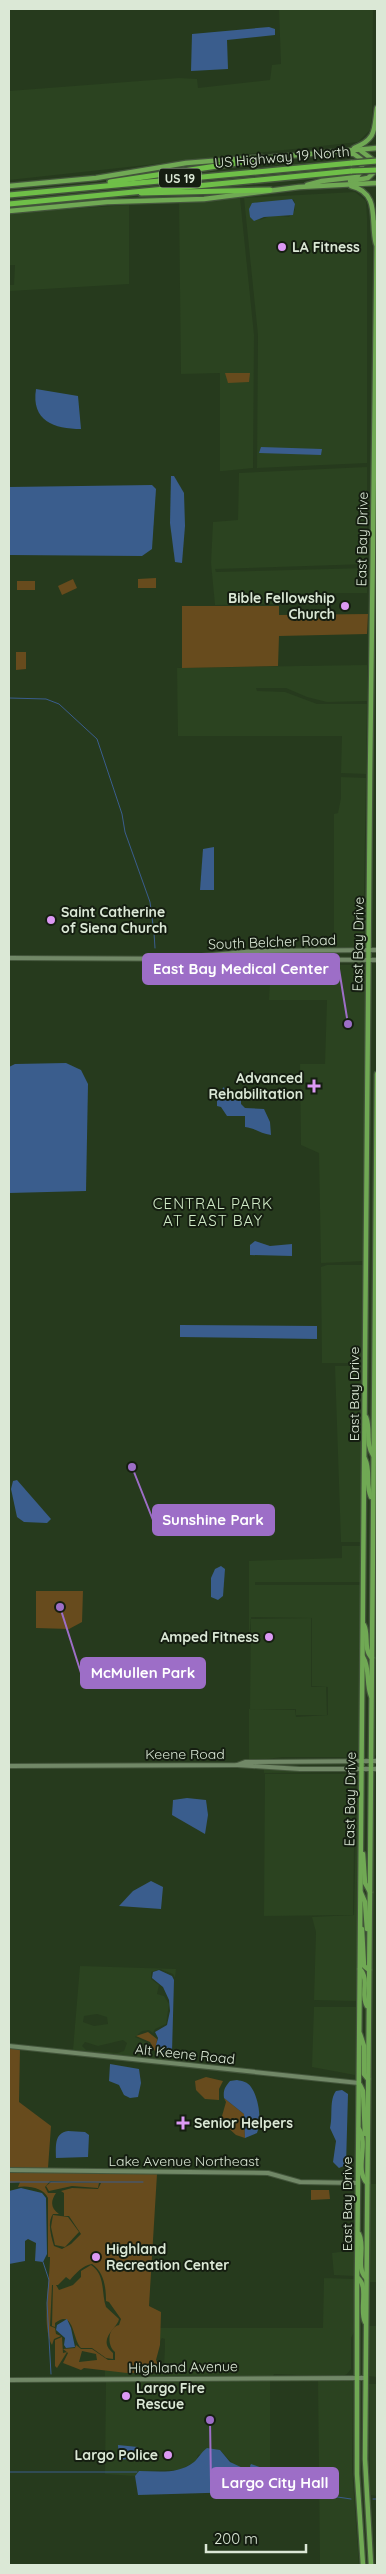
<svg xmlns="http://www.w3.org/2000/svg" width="386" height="2574" viewBox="0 0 386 2574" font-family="Quicksand,sans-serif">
	<rect width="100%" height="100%" fill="#263a1d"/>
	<g fill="#2b4320" fill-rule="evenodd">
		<path d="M279,9H373L372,117L370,130L358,142L9,180V91L179,78L197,79L198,88L270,80L272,65L281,64Z"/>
		<path d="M355,192L366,201L367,218V463L257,468L258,335L244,198ZM289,199L294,200L295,204V210L289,217L273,215L260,220L256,202L266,203Z"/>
		<path d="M240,198L254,335L253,468L223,471H220V373L181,374L179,202Z"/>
		<path d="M129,205V284L10,291L9,285H14L15,265H9V213Z"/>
		<path d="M367,467V564L215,569L216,572L367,568V593H275L274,604L215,605L211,563L213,522L238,520L239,473Z"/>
		<path d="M367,665V701L327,702L307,697L286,688H256L257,691L285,692L317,704H367L366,774L341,773L342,736H178L177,668Z"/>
		<path d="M341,777L366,778L363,949H334V814L338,813L341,798Z"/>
		<path d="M271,965H366L364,1261L321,1263L319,1153L301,1145L300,1064H325L327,1000H269Z"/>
		<path d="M327,1265H364L363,1363H322L321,1267Z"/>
		<path d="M335,1366H363L362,1542H341Z"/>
		<path d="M375,1366H377V1538L374,1539Z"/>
		<path d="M342,1546H362L361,1582H255V1585H361L360,1757H283L249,1761V1709L295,1710L296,1717L328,1715V1687L312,1686V1618L251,1617L249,1642V1561L342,1558Z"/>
		<path d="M374,1591H377V1756L373,1755Z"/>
		<path d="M311,1618V1687H326L327,1715H296V1709H250L251,1619Z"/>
		<path d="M264,1769L360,1771L356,2001L314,2000L316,1932L312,1917L354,1915L357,1776L351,1772L264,1773Z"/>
		<path d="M265,1774H351L355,1776L353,1915L264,1916Z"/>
		<path d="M80,1966L176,1969L175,1978L173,1974L160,1969L151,1972V1979L159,1985L157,1994L164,1996L169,2004L166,2024L155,2029L153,2033L149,2030L142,2031L135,2037L148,2043L152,2053L156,2054L157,2058L174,2057L178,2062L73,2050ZM97,2014L107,2017L108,2024L94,2026L83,2022L84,2016ZM123,2040L127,2043L124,2051L117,2053L86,2050L82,2046L85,2042L98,2046Z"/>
		<path d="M314,2007H356L355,2075L312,2067Z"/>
		<rect x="369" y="2184" width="8" height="98"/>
		<path d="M356,2250L355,2276L334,2275L332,2253Z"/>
		<path d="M324,2278L355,2279L354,2332L351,2338V2369L347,2374L341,2377L274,2374L273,2376L105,2378V2370L161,2373V2369L164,2368L165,2346V2339L162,2338L160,2341V2328H323Z"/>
		<path d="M369,2326H377V2377L369,2376Z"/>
		<path d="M270,2379V2490L240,2492L247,2479L220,2450L198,2455L196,2461L180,2470L139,2471L135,2476L105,2474L106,2381Z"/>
		<path d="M318,2380L353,2381L352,2468L359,2565H320Z"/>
		<path d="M369,2384H377V2496L371,2495L370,2488Z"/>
	</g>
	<g fill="#674b1d" fill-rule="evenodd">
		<path d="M225,373H250L249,382L228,383Z"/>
		<path d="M156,578V588H138V579Z"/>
		<path d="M73,579L77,588L62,595L58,586Z"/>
		<rect x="17" y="581" width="18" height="9"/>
		<path d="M182,606H279V615L368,614L367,634L279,636L278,666L182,668Z"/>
		<path d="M16,652H26V669L16,670Z"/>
		<path d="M36,1591H83L82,1622L69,1629L36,1628Z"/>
		<path d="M148,2032L157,2039L156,2053L150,2042L136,2036Z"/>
		<path d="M9,2047L20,2048L19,2102L51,2126L48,2168L158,2170L9,2168Z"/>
		<path d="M206,2077L223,2081L219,2089V2100L205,2099L196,2090L195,2081Z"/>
		<path d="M224,2098L244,2114L245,2138L236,2135L225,2125L222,2116L226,2102Z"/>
		<path d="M9,2172L157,2174L149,2306L161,2312L160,2345L156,2360L161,2373H127L84,2368L81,2370L63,2363L68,2353L63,2349L75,2348L76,2345L81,2349H92L108,2360H115V2352C107,2346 107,2328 119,2325L121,2319L109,2302L106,2301C106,2287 104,2272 92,2264C83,2265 76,2273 70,2280L66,2277L58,2285H52L50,2326L55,2328L56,2334L61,2336L54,2339L52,2345C41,2327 50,2280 50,2257H48V2198C44,2188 28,2185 18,2187L20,2182L9,2183ZM50,2181L101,2183L98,2189L72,2188L61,2191L64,2193V2216H69L81,2234L71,2244L62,2249L54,2246C51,2236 47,2222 53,2214H59C51,2208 50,2202 56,2193H48L45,2187ZM82,2351L96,2354L97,2360L79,2362Z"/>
		<path d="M51,2182H54L99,2183L98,2188L72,2186L49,2191L46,2186Z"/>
		<path d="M311,2190H329L330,2199L311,2200Z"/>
		<path d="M53,2215L68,2217L79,2232L65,2247L55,2245L51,2227Z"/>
		<path d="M91,2265C106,2275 101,2293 106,2307L119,2319C118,2328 96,2339 113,2353V2359L106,2358L92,2348H81C72,2338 74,2308 55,2323V2327L52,2326L53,2285H56L59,2290L73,2285L81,2277V2271Z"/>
		<path d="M62,2337L63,2353L67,2352L57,2368L55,2366V2340Z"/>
	</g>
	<g fill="#3a5d8d">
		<path d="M269,27L275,29V35L227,40L228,69L191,71L192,34Z"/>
		<path d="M292,199L295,204L293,215L264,217L254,221L250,217L249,209L252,203Z"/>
		<path d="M36,389L78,396L81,429C54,429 31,421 36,389Z"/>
		<path d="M261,447L322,449L321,455L259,453Z"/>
		<path d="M171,476H174L184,493L185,526L182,563L175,562L170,523Z"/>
		<path d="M152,485L156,489L152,549L142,556L9,555V487Z"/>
		<path d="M214,847V890H200L203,849Z"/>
		<path d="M66,1063L81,1070L88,1084L86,1191L9,1193V1067L15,1064Z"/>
		<path d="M224,1087L226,1097L241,1098V1104L245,1108L264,1109L270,1122L271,1135C261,1134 255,1128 245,1127V1116H227L221,1107L217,1106V1095Z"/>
		<path d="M255,1241L270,1246L292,1244V1256L250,1255V1245Z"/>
		<path d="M180,1325L317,1326V1339L180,1337Z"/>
		<path d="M17,1480L51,1519L47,1523L24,1522L17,1517L11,1489L13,1481Z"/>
		<path d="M221,1566L225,1569L223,1596L218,1600L211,1597V1578L215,1569Z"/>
		<path d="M187,1798L206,1800L208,1815L205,1834L172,1815L173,1800Z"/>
		<path d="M151,1881L163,1887L161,1909L119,1906L133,1891Z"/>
		<path d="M159,1970L172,1976L174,1980L172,2052L170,2054L158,2053L156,2045L158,2038L155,2032L167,2025L170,2011L169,2000L163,1987L152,1978L153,1972Z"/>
		<path d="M110,2064L139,2069L141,2083L138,2097L130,2098L124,2095L119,2085L109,2081Z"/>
		<path d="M237,2080C242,2081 248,2082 251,2087C259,2098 262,2121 257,2133L245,2138L244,2114L224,2098C223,2090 225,2087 230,2081Z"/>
		<path d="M342,2090L348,2094L346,2165L339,2168L333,2162L336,2141L330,2128C333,2116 329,2100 336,2091Z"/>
		<path d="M68,2131L85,2132L89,2135L88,2157L56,2158C56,2146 54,2133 68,2131Z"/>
		<path d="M21,2188L42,2193L46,2198L47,2254L43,2262L35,2261L36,2243L28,2239L25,2241V2261L9,2264V2191Z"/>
		<path d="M67,2319L71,2328L75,2347L66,2348L64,2345L65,2338L56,2330L57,2325Z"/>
		<path d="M118,2445L138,2447L137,2458L119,2460Z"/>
		<path d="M207,2448L220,2450L230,2462L245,2469L247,2479L240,2492L138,2495L135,2476L139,2471C158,2471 177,2475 194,2462C198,2459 201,2452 207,2448Z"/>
		<path d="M251,2464L265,2469L262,2477L253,2479L250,2466Z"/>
	</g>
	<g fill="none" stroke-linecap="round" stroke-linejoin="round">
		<g stroke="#3a5d8d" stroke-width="1">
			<path d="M9,698L46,699L59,704L97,739L122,814L125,832L150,902L153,925"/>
			<path d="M154,933L155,948"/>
			<path d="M9,2182H143"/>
			<path d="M43,2262L49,2280L47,2303L51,2374"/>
			<path d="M9,2472H137"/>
			<path d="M275,2490L314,2494"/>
			<path d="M324,2495L351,2499"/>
			<path d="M373,2499H377"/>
		</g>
		<g stroke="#43553b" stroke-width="6">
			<g id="secondary">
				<path d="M9,958L377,960"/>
				<path d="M180,958L255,951L377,950"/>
				<path d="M237,1765L300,1769H377"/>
				<path d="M9,1766L237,1765L245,1762L377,1761"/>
				<path d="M9,2046L359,2083"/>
				<path d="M9,2170L268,2173L300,2182L358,2183"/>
				<path d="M9,2380L365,2378"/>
			</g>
		</g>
		<g stroke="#43553b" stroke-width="7">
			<g id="primary">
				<path d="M354,148C377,139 374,129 377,108"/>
				<path d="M361,151L376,162"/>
				<path d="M276,157L377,148"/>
				<path d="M350,181L368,178L377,169"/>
				<path d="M307,185L322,181L357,177L362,169L361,159L354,154L347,153"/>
				<path d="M9,186L96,178L186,163L261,157"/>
				<path d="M351,186C381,193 370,222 376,244"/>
				<path d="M9,211L107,202L204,199L299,187L377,183"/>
				<path d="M366,1417C371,1430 365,1443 373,1455"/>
				<path d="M365,1459C371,1471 365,1485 371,1497"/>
				<path d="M364,1625C369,1635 363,1650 372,1658"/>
				<path d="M363,1657C370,1668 366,1683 371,1696"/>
				<path d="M363,1854L365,1883L370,1892"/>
				<path d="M361,1893L365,1902L367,1929"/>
				<path d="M362,1929L364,1966L369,1970"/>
				<path d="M360,1969C370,1980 360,1995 367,2006"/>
				<path d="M360,2034L364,2046V2074L368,2079"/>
				<path d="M360,2085L363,2091L365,2134"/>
				<path d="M359,2129C369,2145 354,2169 367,2183"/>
				<path d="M359,2234C366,2248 355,2267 366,2278"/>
				<path d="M358,2278C369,2287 359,2310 365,2322"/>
				<path d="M363,2565L357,2474V2290L370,776L377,222"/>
				<path d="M371,2565L365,2459L377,1074"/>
			</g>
		</g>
		<g stroke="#43553b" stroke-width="8">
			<g id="highway">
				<path d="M110,182L277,157"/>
				<path d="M141,193L270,190"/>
				<path d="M9,195L352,163"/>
				<path d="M9,204L352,171"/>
			</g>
		</g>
		<use href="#secondary" stroke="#718867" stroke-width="4"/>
		<use href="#primary" stroke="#70a954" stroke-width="4.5"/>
		<use href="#highway" stroke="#6fbf48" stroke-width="5"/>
		<g stroke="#43553b" stroke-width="8" stroke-linecap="butt">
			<g id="highway-bridge">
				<path d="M352,163L377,161"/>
				<path d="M352,171L377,170"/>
			</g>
		</g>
		<use href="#highway-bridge" stroke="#6fbf48" stroke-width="5"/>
	</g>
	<g fill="#dc99f4" stroke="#151e11" stroke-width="2">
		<circle cx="282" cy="247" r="5"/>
		<circle cx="345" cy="606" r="5"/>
		<circle cx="51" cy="920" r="5"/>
		<path d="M311.5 1078.5h5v5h5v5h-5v5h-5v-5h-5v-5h5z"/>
		<circle cx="269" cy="1637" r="5"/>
		<path d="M180.5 2115.5h5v5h5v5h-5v5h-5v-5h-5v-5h5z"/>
		<circle cx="96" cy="2257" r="5"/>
		<circle cx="126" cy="2396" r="5"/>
		<circle cx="168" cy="2455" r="5"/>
	</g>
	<g text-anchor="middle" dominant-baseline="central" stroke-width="4" stroke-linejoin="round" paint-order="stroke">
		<rect fill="#151e11" stroke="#a0ab9b" stroke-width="1" x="159" y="168.5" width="42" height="19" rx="4"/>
		<g font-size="12" font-weight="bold" fill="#dbe8d6">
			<text x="180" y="178">US 19</text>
		</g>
		<g font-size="14" fill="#dbe8d6" stroke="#151e11">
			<text transform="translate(282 157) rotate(-5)">US Highway 19 North</text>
			<text transform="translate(362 539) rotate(-89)">East Bay Drive</text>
			<text transform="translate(272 942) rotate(-2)">South Belcher Road</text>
			<text transform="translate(358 944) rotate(-89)">East Bay Drive</text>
			<text transform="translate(354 1394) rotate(-90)">East Bay Drive</text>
			<text x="185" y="1754">Keene Road</text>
			<text transform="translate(350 1799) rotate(-89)">East Bay Drive</text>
			<text transform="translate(185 2054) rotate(6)">Alt Keene Road</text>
			<text x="184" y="2161">Lake Avenue Northeast</text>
			<text transform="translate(347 2204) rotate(-90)">East Bay Drive</text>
			<text transform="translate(183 2367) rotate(-1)">Highland Avenue</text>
		</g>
		<g font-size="14" font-weight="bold" fill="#dbe8d6" stroke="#151e11" text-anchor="start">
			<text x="292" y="247">LA Fitness</text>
			<text x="335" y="598" text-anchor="end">Bible Fellowship<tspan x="335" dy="16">Church</tspan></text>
			<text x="61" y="912">Saint Catherine<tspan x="61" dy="16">of Siena Church</tspan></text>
			<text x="303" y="1078" text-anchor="end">Advanced<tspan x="303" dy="16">Rehabilitation</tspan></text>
			<text x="259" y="1637" text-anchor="end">Amped Fitness</text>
			<text x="194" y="2123">Senior Helpers</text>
			<text x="106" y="2249">Highland<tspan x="106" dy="16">Recreation Center</tspan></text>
			<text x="136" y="2388">Largo Fire<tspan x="136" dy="16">Rescue</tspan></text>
			<text x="158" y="2455" text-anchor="end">Largo Police</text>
		</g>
		<g font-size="15" letter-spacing="1" fill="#d1ebc7" stroke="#151e11">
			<text x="213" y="1203">CENTRAL PARK<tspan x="213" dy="17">AT EAST BAY</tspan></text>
		</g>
	</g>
	<path fill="none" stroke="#9d6ec7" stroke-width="2" d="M348 1024L339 969M132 1467L153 1520M60 1607L81 1673M210 2420L211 2483"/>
	<g fill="#9d6ec7" stroke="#151e11" stroke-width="2">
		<circle cx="348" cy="1024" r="5"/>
		<circle cx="132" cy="1467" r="5"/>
		<circle cx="60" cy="1607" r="5"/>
		<circle cx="210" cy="2420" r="5"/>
	</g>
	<g fill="#9d6ec7" stroke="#9d6ec7" stroke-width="2">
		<rect x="143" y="954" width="196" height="30" rx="5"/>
		<rect x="153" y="1505" width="121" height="30" rx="5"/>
		<rect x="81" y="1658" width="124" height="30" rx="5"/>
		<rect x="211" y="2468" width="127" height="30" rx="5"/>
	</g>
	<g font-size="15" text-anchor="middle" font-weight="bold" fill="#fff">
		<text x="241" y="974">East Bay Medical Center</text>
		<text x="213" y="1525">Sunshine Park</text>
		<text x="143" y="1678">McMullen Park</text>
		<text x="275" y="2488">Largo City Hall</text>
	</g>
	<rect width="386" height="2574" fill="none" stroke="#dbe8d6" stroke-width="20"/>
	<path d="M206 2544v8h100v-8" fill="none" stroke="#dbe8d6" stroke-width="2.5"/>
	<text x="214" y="2544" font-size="15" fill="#dbe8d6" stroke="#151e11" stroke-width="4" paint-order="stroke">200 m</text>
</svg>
